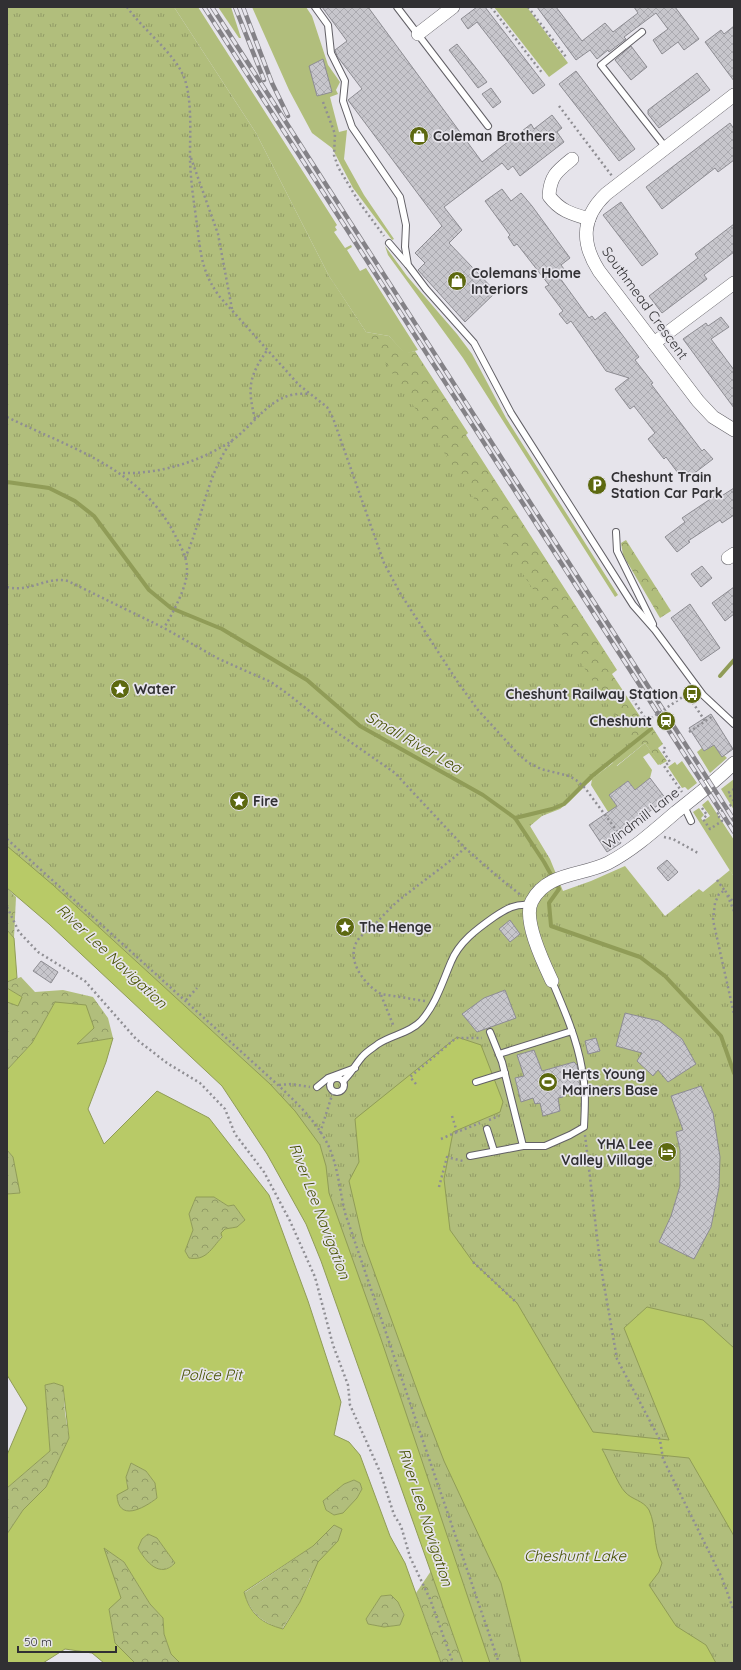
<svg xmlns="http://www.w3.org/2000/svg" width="741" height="1670" viewBox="0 0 741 1670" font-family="Quicksand,sans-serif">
	<defs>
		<pattern id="forest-crowns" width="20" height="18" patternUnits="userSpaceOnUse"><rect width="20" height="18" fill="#b1be7c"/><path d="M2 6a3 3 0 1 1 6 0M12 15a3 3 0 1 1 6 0" fill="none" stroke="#919b66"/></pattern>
		<pattern id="park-tufts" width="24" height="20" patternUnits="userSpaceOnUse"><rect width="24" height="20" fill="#b1be7c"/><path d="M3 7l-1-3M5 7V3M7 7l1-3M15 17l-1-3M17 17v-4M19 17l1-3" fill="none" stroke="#919b66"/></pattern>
		<pattern id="building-cross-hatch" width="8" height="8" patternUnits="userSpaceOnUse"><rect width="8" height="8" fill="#c7c6cc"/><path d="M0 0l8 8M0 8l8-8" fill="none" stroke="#abaab0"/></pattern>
	</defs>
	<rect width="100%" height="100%" fill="#e6e4eb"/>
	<g fill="#b1be7c">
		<path d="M174,7H198L337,225L335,227L337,230L334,232L345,248L351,245L352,247L347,250L360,271L366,268L418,350L405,354L389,336L366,332L329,276L256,133Z"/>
		<path d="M218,7H231L241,38H239Z"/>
		<path d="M252,7H306L312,16L328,65L340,82L336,90L338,94L330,97L339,132L347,130L344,159L364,195L394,239L392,240L353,188L332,148L312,133L289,90Z"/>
		<path d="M494,7H527L568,63L549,77Z"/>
		<path d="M385,246L407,276L457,334L472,354L506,418L618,595L615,597L463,358L388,255Z"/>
		<path d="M645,743L660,764L658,765L649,753L643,757L652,770L650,778L637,789L644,798L642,799L628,781L609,795L619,809L610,815L591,785L592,779L614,762L617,766Z"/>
		<path d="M714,745L727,758L710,773L697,752L702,748L704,751Z"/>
		<path d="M682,761L697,783L688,790L685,787L682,788L668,767L675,762L677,765Z"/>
		<path d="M734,779V810L721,789Z"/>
		<path d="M708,800L734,840V877L693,812L699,808L704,815L701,818L703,821L710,816L702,805Z"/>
	</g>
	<g fill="url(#forest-crowns)">
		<path d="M329,276L366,332L389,336L405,353L415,351L468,433L466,435L617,670L612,674L647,727L651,725L663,744L658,748L667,761L660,765L645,743L616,766L613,762L588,783Z"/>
		<path d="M626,540L671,611L660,618L623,555L621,543Z"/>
		<path d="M7,888L16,897L14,938L7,930Z"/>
		<path d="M21,977L35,992L63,990L93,997L108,1018L113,1038L76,1045L55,1002L32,1043L7,1070V1002L22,997L7,988V982Z"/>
		<path d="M7,1150L13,1157L21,1193L7,1194Z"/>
		<path d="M196,1197H214L228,1206L234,1205L245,1220L237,1227L225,1229C221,1239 210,1256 198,1259C195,1260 191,1258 189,1258L185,1251L193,1230L189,1214Z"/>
		<path d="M54,1383L63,1385L65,1413L69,1438L46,1487L23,1510L7,1534V1488L50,1451L45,1385Z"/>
		<path d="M131,1463L146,1471L155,1483L157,1498C143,1509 118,1523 117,1495L128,1486L126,1477Z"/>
		<path d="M354,1480L360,1483L362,1489L357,1498L343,1514L334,1515L326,1510L323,1501L344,1484Z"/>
		<path d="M334,1525L343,1529L338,1541L310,1578L300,1602L282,1629C261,1621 252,1615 244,1593L313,1546Z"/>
		<path d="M148,1534L157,1538L175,1563C158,1579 147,1563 138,1548L142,1539Z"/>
		<path d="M103,1547L124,1562L150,1604L163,1618L164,1634L171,1654L180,1663H135L115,1643L109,1609Z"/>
		<path d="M431,1571L463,1663H441L416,1593Z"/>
		<path d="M391,1595L398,1602L404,1616L400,1625L384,1627L368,1624L366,1619L381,1596Z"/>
	</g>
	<path fill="url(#park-tufts)" d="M7,7H174L256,133L329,276L637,749L616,766L613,762L592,779L569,802L560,809L542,816L530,826L550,859L563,891L591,881L625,866L665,916L699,889L703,892L730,870L734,877V1663H486L296,1126L7,850Z"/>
	<g fill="#b8ca67" stroke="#909c57" fill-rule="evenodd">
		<path d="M7,846L53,885L270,1084L295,1111L320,1145L326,1166L329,1193L381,1339L490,1663H463L321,1261L306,1224L267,1154L222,1086L49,924L7,888Z"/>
		<path d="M7,930L14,938L17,978L7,982Z"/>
		<path d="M7,988L22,997L18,1006L7,1002Z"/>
		<path d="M55,1002L86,1005L94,1028L77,1044L113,1038L106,1062L88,1109L104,1144L157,1091L209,1118L269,1195L308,1301L341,1402L334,1435L349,1442L360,1455L390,1536L405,1563L441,1663H180L171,1654L164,1634L163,1618L150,1604L124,1562L104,1548L121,1598L109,1609L115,1643L135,1663H104L92,1653L65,1649L43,1663H7V1534L23,1510L46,1487L69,1438L63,1386L54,1383L45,1385L50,1451L7,1488V1455L27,1408L7,1375V1194L20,1193L13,1157L7,1150V1070L32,1043ZM196,1197H214L228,1206L234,1205L245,1220L237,1227L225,1229L221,1233L222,1237C211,1249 206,1261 189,1258L185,1251L193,1230L189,1214ZM131,1463L146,1471L155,1483L157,1498C143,1509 118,1522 117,1495L128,1489L126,1477ZM354,1480L360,1483L362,1489L357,1498L343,1513L334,1515L326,1510L323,1501L344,1484ZM334,1525L342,1529L338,1541L318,1562L300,1602L283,1629C261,1623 250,1614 244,1592L313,1546ZM148,1534L157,1538L175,1563C160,1579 146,1562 138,1548L142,1539ZM391,1595L398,1602L404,1615L400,1625L384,1627L368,1624L366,1619L381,1596Z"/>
		<path d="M457,1037L481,1045L503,1102L500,1112L453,1132L444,1179L450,1230L473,1262L517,1303L593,1432L669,1440L624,1328L647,1307L703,1320L734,1348V1536L689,1458L602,1449C608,1459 618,1485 625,1492C632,1500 643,1500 649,1510C657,1527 652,1544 662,1563L659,1572L649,1585L676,1626L706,1645L716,1663H521L501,1583L444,1461L422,1404L363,1241L349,1181L359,1162L355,1119Z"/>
	</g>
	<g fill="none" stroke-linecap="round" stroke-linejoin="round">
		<g stroke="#909c57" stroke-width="4">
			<path d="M7,482L49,488L75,501L94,516L149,590L171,608L222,629L307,680L360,726L483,795L515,818L544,862L559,889L549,903L551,926L640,957L665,976L721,1036L734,1073"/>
			<path d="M720,676L734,660"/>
			<path d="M515,818L552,809L564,804L592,776L651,729"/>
		</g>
	</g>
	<g fill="url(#building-cross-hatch)" stroke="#8d8c92">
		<path d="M322,7H368L482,162L531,124L534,129L552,115L562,128L557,132L564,142L520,176L513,166L508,170L502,163L444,207L462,230L449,243L496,292L465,322L418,270L425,263L415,253L442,226L348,100L362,89L337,56L335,50L347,41Z"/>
		<path d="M477,7H485L545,85L533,94L477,22L468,29L461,19Z"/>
		<path d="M537,7H556L582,41L605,23L613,32L638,13L634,7H675L699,39L684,50L678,42L662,54L653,40L668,29L656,13L624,37L626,39L609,52L608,50L597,59L590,50L576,60Z"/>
		<path d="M734,26V81L705,42L721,30L724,34Z"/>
		<path d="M457,44L487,82L478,88L449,50Z"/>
		<path d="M631,46L647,67L631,80L615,60Z"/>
		<path d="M323,59L332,92L317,96L309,66Z"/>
		<path d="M576,71L635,149L619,161L559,84Z"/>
		<path d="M697,73L710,90L659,128L648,114V110Z"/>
		<path d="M491,88L501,102L493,108L482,94Z"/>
		<path d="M730,123L734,129V160L718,172L715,168L662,209L646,187Z"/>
		<path d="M502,189L511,201L521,193L532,206L570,258L561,265L564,269L557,274L589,318L592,316L595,320L605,312L639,357L635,360L653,383L651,384L702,451L704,449L713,459L684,481L666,457L664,459L648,439L655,433L634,406L630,409L615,389L629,378L606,371L571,321L567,324L559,314L563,311L545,287L549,285L517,244L514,246L508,237L510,235L485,201Z"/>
		<path d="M621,202L658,254L642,266L603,215Z"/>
		<path d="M734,224V252L704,275L707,279L662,313L649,296L698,258L695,254Z"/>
		<path d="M721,317L729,327L711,339L734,370V408L683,339L706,323L708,326Z"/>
		<path d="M734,488V515L722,523L720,520L688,541L690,542L677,552L665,537L685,522L682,518L718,494L720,497Z"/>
		<path d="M702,566L712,578L701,587L691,574Z"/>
		<path d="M734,587V614L725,621L712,603Z"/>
		<path d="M690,604L720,648L701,661L671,618Z"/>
		<path d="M711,714L733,749L722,757L714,745L704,751L689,728Z"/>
		<path d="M650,778L666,799L617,836L621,843L607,852L589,825L617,806L609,795L628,781L635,790Z"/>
		<path d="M667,860L678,872L668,881L657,868Z"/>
		<path d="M510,920L520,934L510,942L499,929Z"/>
		<path d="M41,961L58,972L51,983L33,971Z"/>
		<path d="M505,990L516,1018L477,1032L462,1014L484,998Z"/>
		<path d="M625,1013L659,1021L682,1039L696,1064L668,1082L658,1070L653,1076L637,1061L642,1053L616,1046Z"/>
		<path d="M596,1038L600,1051L588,1054L585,1041Z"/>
		<path d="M534,1050L542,1071L574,1062L577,1065L580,1087L562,1091L563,1097L558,1098L560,1111L543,1116L540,1103L535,1104L533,1098L521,1102L515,1078L524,1076L517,1055Z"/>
		<path d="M701,1086L713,1113L720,1157L719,1187L711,1227L694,1259L659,1242L671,1216L680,1186V1150L676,1132L683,1130L671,1096Z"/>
	</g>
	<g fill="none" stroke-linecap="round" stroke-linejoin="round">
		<g stroke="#626066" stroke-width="8">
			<g id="lane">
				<path d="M315,7L328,25L331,53L345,81L343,101L352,127L400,197L406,225L405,247L408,265L426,289L474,343L511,413L633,605L655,630L703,695L734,724"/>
				<path d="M397,7L488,126"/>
				<path d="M642,32L601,65L666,148"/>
				<path d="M389,243L407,264"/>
				<path d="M616,532L617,551L653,624"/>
				<path d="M684,806L691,821"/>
				<path d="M490,1032L502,1062L523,1146H545L570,1135L584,1127C585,1107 586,1088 582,1069C577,1039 564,1009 552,981"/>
				<path d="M499,1054L572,1031"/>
				<circle cx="337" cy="1085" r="7"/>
				<path d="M343,1081C351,1074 355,1065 362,1057C366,1052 373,1048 378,1044C391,1035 410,1033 421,1021C436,1004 442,983 451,962C459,942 477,929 494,917C506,909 516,903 530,905"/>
				<path d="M476,1082L505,1073"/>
				<path d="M317,1087L328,1078L355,1068"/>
				<path d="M487,1129L494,1151"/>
				<path d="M470,1156L523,1146"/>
			</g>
		</g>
		<g stroke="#626066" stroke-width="14">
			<g id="street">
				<path d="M418,34L453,7"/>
				<path d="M734,95L606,194C581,218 581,243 599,271L698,401L713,417L734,430"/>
				<path d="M572,159C557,171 550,176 549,196C560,211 572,214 589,219"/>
				<path d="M654,343L734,283"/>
				<path d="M728,558L734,554"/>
				<path d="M552,981C544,964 522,919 532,901C547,872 582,876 608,863C633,850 655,830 676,812C696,796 716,781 734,763"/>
			</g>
		</g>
		<g stroke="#8f8e93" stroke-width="2.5" stroke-dasharray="2 3" stroke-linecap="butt">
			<path d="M127,7C143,30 177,55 185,80C192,101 190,133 190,155C190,179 194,202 197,225C199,239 200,255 205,269C208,279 213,287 219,296L299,385L327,407L333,418L384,563L400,593L457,681L478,710L519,755L529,763L541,769L569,776L576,780L585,788L623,839"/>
			<path d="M491,7L543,74"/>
			<path d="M528,7L566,57"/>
			<path d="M323,102L335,134L334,155L338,167L359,202L384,236"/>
			<path d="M559,106L612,176"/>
			<path d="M191,158L218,234L232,309"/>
			<path d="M7,417C70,448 141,468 175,535C180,545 187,557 187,569C188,586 172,614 164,628"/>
			<path d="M255,419C247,387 249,376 268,349"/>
			<path d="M123,473C158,474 195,463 225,445C255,428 269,390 308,394"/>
			<path d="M185,558C203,519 206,475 232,441"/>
			<path d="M7,587C31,593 45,576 68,581L164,628L219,659L271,682L288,694L332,729L395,773L465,848L497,876L522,896"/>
			<path d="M687,694L705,721"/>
			<path d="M630,695L647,721"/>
			<path d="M689,732L713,716"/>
			<path d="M665,747L663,751L670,762L664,766L682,792"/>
			<path d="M734,789L728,793L734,801"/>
			<path d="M702,808L707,815L703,819L710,829L722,821L717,814"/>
			<path d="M664,837L673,839L698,853"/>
			<path d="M7,839L278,1085C297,1103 318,1123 329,1147C338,1167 340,1192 345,1213L499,1663"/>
			<path d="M717,880L725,891"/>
			<path d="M728,895L734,903"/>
			<path d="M7,907L19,932L38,952L85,981L136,1039L167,1063L200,1083L225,1109L235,1134L264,1172L290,1221L315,1277L333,1345L348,1385L350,1405L381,1474L394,1515L401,1526L410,1557L430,1599L453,1663"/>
			<path d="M734,911L725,890L719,894L715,903L713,920L734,1014"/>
			<path d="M381,995L394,1027"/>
			<path d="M186,1000L197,988"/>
			<path d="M425,1001L381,994C365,985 347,962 356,943C360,935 370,929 376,923C383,916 390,908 398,901C420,883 444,867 465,848"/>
			<path d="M416,1084L410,1077L456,1038H482"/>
			<path d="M279,1085L291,1084L310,1087"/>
			<path d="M452,1116L457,1132L480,1123"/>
			<path d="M489,1120L499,1116"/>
			<path d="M320,1133L333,1092"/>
			<path d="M585,1135L600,1262L617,1359L660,1440L663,1459L722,1578L734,1611"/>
			<path d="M441,1139L457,1132"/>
			<path d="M439,1187L447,1157L463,1161"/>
			<path d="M473,1262L517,1303"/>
		</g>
		<use href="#lane" stroke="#fff" stroke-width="6"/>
		<use href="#street" stroke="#fff" stroke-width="13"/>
		<g stroke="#848287" stroke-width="4.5">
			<g id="rail">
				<path d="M204,7L734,832"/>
				<path d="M212,7L734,820"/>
				<path d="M235,7L264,80"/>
				<path d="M243,7L272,83L288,116"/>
			</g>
		</g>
		<use href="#rail" stroke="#e6e4eb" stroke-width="3" stroke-dasharray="9" stroke-linecap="butt"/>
		<g stroke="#8f8e93" stroke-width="2.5" stroke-dasharray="2 3" stroke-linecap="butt">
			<path d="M647,721L687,694"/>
			<path d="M717,814L734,803"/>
		</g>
	</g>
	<defs>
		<g id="shop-disc" transform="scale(1)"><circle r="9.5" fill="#5d6910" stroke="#e6e4eb"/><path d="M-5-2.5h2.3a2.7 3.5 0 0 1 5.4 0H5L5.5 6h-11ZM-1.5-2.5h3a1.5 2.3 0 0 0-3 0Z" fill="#fff"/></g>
		<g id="parking-disc" transform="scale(1)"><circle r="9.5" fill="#5d6910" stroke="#e6e4eb"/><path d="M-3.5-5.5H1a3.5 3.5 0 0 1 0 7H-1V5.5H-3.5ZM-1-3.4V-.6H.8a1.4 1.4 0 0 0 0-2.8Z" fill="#fff"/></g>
		<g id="sight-disc" transform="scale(1)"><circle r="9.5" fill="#5d6910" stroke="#e6e4eb"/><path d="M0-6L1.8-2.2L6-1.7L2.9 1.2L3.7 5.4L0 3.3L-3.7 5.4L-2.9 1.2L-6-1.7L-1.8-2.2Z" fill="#fff"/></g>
		<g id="bus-disc" transform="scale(1)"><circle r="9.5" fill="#5d6910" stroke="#e6e4eb"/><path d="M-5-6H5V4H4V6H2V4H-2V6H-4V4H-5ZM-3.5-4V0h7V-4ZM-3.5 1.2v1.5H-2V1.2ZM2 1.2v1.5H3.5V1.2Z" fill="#fff"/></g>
		<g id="station-disc" transform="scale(1)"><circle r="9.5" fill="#5d6910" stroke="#e6e4eb"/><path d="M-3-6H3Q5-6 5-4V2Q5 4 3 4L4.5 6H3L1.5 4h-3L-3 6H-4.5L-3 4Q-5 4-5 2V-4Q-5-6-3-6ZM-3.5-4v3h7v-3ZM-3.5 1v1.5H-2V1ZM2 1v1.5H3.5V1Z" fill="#fff"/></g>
		<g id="stadium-disc" transform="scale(1)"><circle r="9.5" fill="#5d6910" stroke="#e6e4eb"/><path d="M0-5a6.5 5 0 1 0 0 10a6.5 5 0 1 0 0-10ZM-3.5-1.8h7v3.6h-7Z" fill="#fff"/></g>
		<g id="hotel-disc" transform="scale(1)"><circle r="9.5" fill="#5d6910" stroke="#e6e4eb"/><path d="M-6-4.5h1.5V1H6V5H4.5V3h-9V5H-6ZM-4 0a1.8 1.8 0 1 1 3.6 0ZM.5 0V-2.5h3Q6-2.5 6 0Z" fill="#fff"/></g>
	</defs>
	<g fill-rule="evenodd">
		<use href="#shop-disc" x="419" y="136"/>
		<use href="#shop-disc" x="457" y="281"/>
		<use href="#parking-disc" x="597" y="485"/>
		<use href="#sight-disc" x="120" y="689"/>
		<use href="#bus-disc" x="692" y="694"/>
		<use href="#station-disc" x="666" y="721"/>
		<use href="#sight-disc" x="239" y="801"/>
		<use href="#sight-disc" x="345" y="927"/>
		<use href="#stadium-disc" x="548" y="1082"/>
		<use href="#hotel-disc" x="667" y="1152"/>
	</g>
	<g text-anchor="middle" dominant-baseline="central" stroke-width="3.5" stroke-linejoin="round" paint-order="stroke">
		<g font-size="14" font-weight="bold" fill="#313033" stroke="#e6e4eb" text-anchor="start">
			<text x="433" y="136">Coleman Brothers</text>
			<text x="471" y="273">Colemans Home<tspan x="471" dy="16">Interiors</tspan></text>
			<text x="611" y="477">Cheshunt Train<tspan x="611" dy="16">Station Car Park</tspan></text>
			<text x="134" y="689">Water</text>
			<text x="678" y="694" text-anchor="end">Cheshunt Railway Station</text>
			<text x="652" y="721" text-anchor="end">Cheshunt</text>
			<text x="253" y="801">Fire</text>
			<text x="359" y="927">The Henge</text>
			<text x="562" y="1074">Herts Young<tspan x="562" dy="16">Mariners Base</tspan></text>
			<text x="653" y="1144" text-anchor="end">YHA Lee<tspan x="653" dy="16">Valley Village</tspan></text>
		</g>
		<g font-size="14" fill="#313033" stroke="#e6e4eb">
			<text transform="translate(645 303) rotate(54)">Southmead Crescent</text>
			<text transform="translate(641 818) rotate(-37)">Windmill Lane</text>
		</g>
		<g font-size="15" font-style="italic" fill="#465001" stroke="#e6e4eb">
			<text transform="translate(414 742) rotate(30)">Small River Lea</text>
			<text transform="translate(112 956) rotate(43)">River Lee Navigation</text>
			<text transform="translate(320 1211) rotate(69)">River Lee Navigation</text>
			<text x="211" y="1374">Police Pit</text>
			<text transform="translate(426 1517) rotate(72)">River Lee Navigation</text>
			<text x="575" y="1555">Cheshunt Lake</text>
		</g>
	</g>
	<rect width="741" height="1670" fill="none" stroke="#313033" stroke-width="16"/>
	<path d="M18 1646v6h98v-6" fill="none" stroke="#313033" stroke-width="2"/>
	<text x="24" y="1646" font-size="12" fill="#313033" stroke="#e6e4eb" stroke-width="3" paint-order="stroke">50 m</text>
</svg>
